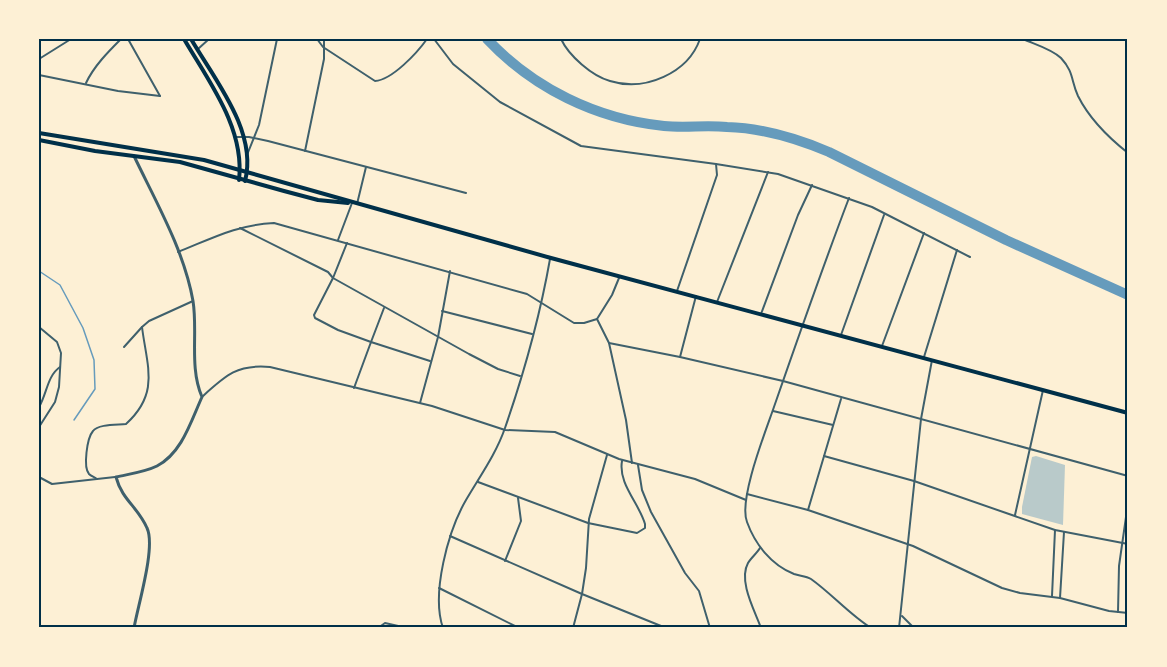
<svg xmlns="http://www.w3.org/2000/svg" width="1167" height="667" viewBox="0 0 1167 667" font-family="Figtree,sans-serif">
	<rect width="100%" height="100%" fill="#fdf0d5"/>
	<path fill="#b9caca" d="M1036,456L1065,465L1063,525L1022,514V507L1032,457Z"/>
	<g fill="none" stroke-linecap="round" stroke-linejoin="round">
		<path stroke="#669bbc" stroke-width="1.5" d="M39,271L60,285L83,328L94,360L95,389L74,420"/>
		<path stroke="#669bbc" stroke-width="10" d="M487,39C533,88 596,119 664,126C685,128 706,125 727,127C763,128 796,138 829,152L1006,240L1128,295"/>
		<g stroke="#3f606c" stroke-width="2">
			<path d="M128,39L160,96"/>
			<path d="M317,39L323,47L375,81C392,80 417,53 427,39"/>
			<path d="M434,39L453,64L500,102L581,146L716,164L778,174L872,207L970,257"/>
			<path d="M561,39C569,56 592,76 610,81C645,92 688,73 700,39"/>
			<path d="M1023,39C1034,44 1052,49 1061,58C1074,72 1071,81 1078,96C1089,118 1109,138 1128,153"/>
			<path d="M198,49L209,39"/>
			<path d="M39,59L71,39"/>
			<path d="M39,75L118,91L160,96"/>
			<path d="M86,83C94,66 108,52 121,39"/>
			<path d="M237,137H249L268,141L466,193"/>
			<path d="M305,151L324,59V39"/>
			<path d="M247,155L259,125L277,39"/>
			<path d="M849,198C823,266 799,335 775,404C767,428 738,499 747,522C755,544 771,565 794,574C800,576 806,576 811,579C832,594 849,614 871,628"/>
			<path d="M357,204L366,167"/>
			<path d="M240,228L328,272L333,278L469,354L498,369L520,376"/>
			<path d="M338,240L352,203"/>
			<path d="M347,243L333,278L314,315L315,318L338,330L371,342L384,308"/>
			<path d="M178,252C213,238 236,225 274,223L527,294L574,323H584L597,319L612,295L619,278"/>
			<path d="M677,291L717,175L716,164"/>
			<path d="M717,302L768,172"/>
			<path d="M442,311L532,334"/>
			<path d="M761,314L798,215L812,185"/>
			<path d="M597,319L609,343L680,357L783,381L1128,476"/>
			<path d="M39,327L57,342L61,353L59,387L55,402L39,427"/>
			<path d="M841,335L884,215"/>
			<path d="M609,343L626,420L632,463"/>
			<path d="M882,346L924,233"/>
			<path d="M124,347L142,327"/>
			<path d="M680,357L696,296"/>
			<path d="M924,357L957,250"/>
			<path d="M354,388L371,342L430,361"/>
			<path d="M203,396C226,375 238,364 270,367L432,406L505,430L555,432L619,459L695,479L746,500"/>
			<path d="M420,403L438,337L450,271"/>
			<path d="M39,407C47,394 47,376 60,367"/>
			<path d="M773,411L833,425"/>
			<path d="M824,456L914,481L1055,530L1128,544"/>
			<path d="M638,465L642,490L651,512L685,573L699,591L710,628"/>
			<path d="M39,477L52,484L115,477"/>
			<path d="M97,479C94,477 91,476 89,474C83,467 87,438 93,431C98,424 117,425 126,424C160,393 147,367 142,327L149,321L193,301"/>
			<path d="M478,482L588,523L637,533L645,528V524C639,503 618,484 622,461"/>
			<path d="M747,494L808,510L913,546L1002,588L1020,593L1060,598L1109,611L1128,613"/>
			<path d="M808,510L841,399"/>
			<path d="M1015,515L1043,390"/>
			<path d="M450,536L582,594L666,628"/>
			<path d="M760,548C757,553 751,558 748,563C738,581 755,611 761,628"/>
			<path d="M505,561L521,521L518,498"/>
			<path d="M439,588L519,628"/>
			<path d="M1052,596L1055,530"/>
			<path d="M1060,598L1064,532"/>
			<path d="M1118,612L1119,566L1128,503"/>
			<path d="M902,616L914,628"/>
			<path d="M378,628L385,623L407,628"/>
			<path d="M443,628C431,594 448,531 466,500C480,476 496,454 505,428C524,373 540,316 550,259"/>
			<path d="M573,628L582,594L586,568L589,519L607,455"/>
			<path d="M899,628L921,419L932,360"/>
		</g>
		<path stroke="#3f606c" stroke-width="3" d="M134,628C138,605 156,547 147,528C138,507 122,500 116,477C129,474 145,472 157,466C182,453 191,421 202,397C189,367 198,332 193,301C184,250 156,202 134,156"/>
		<g stroke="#003049" stroke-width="4">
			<path d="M184,39C209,82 245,128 239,180"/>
			<path d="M191,39C215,80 258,132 245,181"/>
			<path d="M39,133L204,160L551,258L1128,413"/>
			<path d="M39,140L95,151L180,162L284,191L318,200L348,203"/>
		</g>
	</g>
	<rect width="1167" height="667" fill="none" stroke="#fdf0d5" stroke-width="81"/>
	<rect x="40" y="40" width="1086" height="586" fill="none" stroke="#003049" stroke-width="2"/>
</svg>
